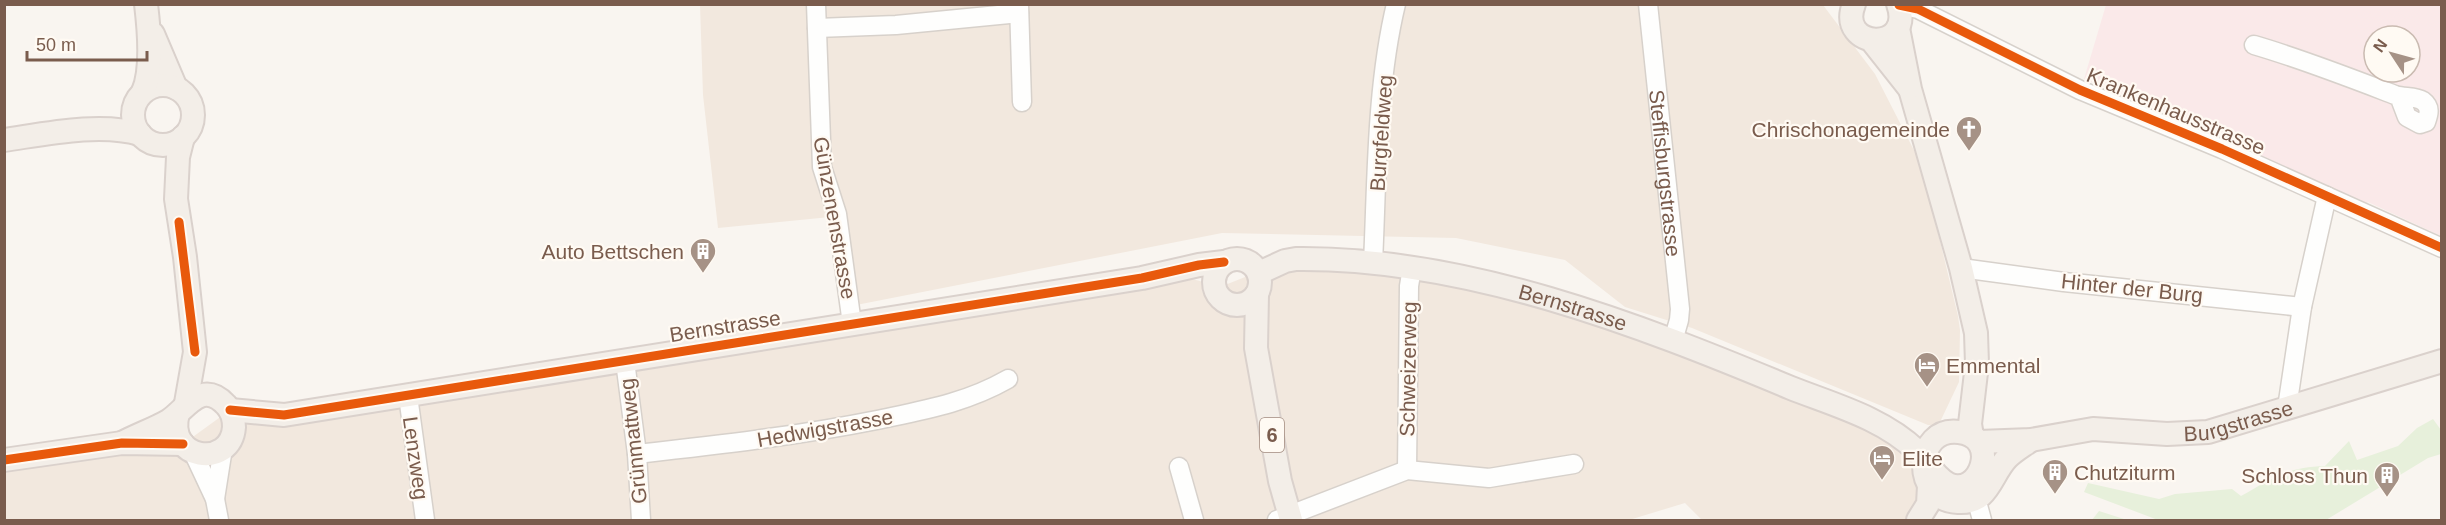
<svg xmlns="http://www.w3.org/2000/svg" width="2446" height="525" viewBox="0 0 2446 525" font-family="Helvetica,sans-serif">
	<rect width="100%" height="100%" fill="#f9f5f0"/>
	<g fill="#f2e8de">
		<path d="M700,5H1823L1875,74L1922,166L1958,316L1960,330L1959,382L1940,422L1936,425H1928L1692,328L1625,307L1565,260L1456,238L1222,233L846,307L830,217L718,228L703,95Z"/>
		<path d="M1285,261L1476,281L1874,422L1900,453L1924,475L1918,520H1702L1685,503L1629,520H5V460L183,444L230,410L242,412L1167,273L1200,281L1215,289Z"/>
	</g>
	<path fill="#fae9e9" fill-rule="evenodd" d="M2106,5H2441V236L2368,202L2365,205L2227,143L2228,137L2084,79ZM2374,36H2410V72H2374Z"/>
	<g fill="#e7f0db">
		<path d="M2433,419L2441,430V454L2428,458L2326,520H2158L2084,492L2088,483L2159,499L2175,494L2232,489L2241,496C2273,478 2287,467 2325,466L2349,441L2357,460L2398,446L2417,428Z"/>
		<path d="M2099,511L2127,520H2092Z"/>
	</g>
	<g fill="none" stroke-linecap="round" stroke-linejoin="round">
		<g stroke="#d7d1cb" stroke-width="21">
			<g id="minor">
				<path d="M816,4L822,167L837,214L852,324"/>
				<path d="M1019,4L1022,102"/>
				<path id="s1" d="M1648,4L1680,309L1679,320L1673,341"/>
				<path d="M1899,5L1918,9L2080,90L2222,149L2442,248"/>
				<path d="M817,28L896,25L1019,13"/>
				<path d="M2254,45C2302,59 2348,77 2395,95C2404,98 2415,96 2423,101C2431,107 2429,114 2426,122L2420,124L2407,117L2399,96"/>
				<path d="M1373,263C1377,179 1376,87 1396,4"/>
				<path d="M1961,268L2064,282L2302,307"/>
				<path d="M625,361L637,454L641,520"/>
				<path d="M408,396L425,520"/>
				<path d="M2287,408L2302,307L2327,196"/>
				<path d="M193,452L215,499L219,520"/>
				<path d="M637,454C717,445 797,436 877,420C924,410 966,403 1008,379"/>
				<path d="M1179,467L1194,520"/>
				<path d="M1407,470L1409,286L1412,268"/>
				<path d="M1976,498L1982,520"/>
				<path d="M215,499L223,448"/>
				<path d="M1277,520L1407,470L1489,478L1574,464"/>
			</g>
		</g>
		<g stroke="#dad1cc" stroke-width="26">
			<g id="major">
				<path d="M1854,4C1836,50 1915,53 1898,4"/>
				<path d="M1898,28L1910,89L1961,268L1976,333L1977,364L1970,424L1972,436"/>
				<path d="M153,34L176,88"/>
				<path d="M1871,40L1909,88"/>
				<circle cx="163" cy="115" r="30"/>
				<path d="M143,92C153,69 149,29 146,4"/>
				<path d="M183,137L178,157L176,199L185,257L195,352L186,403"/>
				<path d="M4,140C45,134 100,122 140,134"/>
				<circle cx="1237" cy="282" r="23"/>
				<path id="s2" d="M1259,273L1285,261L1296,259C1464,257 1638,324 1791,388C1834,405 1883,418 1917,451C1927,462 1935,477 1948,484C1980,499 2002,437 1959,432C1914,426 1911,500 1958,502C1989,504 1990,476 2007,458C2014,451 2023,446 2031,440"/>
				<path d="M1257,294L1256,348L1280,481L1291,520"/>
				<path d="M230,410L284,415L1142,278L1199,265L1224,262"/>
				<path id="s3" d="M1979,442L2031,440L2093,429L2167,434L2208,432L2442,361"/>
				<path d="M122,443C137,435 154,429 168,421C185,411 201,378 226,405C232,411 234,419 234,427C231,469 165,461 178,413"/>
				<path d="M4,460L122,443L183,444"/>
				<path d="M1918,520L1928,504L1929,486"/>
			</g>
		</g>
		<use href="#minor" stroke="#fefefd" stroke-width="18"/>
		<use href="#major" stroke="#f3eee8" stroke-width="22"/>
		<g stroke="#fffaf3" stroke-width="13">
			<g id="cycleway">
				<path d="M1899,5L1918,9L2080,90L2222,149L2442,248"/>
				<path d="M179,222L195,352"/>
				<path d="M230,410L284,415L1142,278L1199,265L1224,262"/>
				<path d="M4,460L122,443L183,444"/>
			</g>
		</g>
		<use href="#cycleway" stroke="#e8590c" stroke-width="9"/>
	</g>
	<defs>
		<g id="church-pin" transform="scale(1.35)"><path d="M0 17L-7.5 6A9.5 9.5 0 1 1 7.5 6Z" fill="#a69286" stroke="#fffaf3"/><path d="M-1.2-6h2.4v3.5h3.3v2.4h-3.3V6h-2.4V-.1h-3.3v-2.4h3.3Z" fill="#fff"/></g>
		<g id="building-pin" transform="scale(1.35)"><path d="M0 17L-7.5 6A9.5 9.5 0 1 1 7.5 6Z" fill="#a69286" stroke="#fffaf3"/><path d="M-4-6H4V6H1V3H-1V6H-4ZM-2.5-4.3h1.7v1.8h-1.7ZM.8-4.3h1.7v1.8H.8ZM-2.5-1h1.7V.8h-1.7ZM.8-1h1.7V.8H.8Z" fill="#fff"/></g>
		<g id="hotel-pin" transform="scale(1.35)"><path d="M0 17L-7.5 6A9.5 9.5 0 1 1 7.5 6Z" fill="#a69286" stroke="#fffaf3"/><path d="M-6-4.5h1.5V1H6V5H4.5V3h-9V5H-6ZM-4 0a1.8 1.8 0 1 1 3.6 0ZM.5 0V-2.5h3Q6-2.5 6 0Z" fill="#fff"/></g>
	</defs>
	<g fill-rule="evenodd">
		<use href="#church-pin" x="1969" y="129"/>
		<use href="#building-pin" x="703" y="251"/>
		<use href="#hotel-pin" x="1927" y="365"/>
		<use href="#hotel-pin" x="1882" y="458"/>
		<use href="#building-pin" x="2055" y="472"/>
		<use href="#building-pin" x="2387" y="475"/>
	</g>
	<g text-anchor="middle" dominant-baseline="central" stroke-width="4.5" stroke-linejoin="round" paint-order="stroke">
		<rect fill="#fffaf3" stroke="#a28b7f" stroke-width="1.5" x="1260" y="418" width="24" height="34" rx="4.5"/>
		<g font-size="20" font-weight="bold" fill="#7a5c4d">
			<text x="1272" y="435">6</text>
		</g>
		<g font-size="21" fill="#7a5c4d" stroke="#fffaf3">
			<text transform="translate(2176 111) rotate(23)">Krankenhausstrasse</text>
			<text transform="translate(1381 133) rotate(-86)">Burgfeldweg</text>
			<text stroke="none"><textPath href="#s1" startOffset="170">Steffisburgstrasse</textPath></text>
			<text transform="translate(835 218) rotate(80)">Günzenenstrasse</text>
			<text transform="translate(2132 288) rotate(6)">Hinter der Burg</text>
			<text stroke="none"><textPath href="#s2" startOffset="322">Bernstrasse</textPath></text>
			<text transform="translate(725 326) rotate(-9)">Bernstrasse</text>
			<text transform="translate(1408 369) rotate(-89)">Schweizerweg</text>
			<text stroke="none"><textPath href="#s3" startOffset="262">Burgstrasse</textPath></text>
			<text transform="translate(825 428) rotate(-10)">Hedwigstrasse</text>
			<text transform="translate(633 441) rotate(-96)">Grünmattweg</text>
			<text transform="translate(416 458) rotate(82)">Lenzweg</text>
		</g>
		<g font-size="21" fill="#7a5c4d" stroke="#fffaf3" text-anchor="end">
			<text x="1950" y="129">Chrischonagemeinde</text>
			<text x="684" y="251">Auto Bettschen</text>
			<text x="1946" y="365" text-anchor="start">Emmental</text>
			<text x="1902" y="458" text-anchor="start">Elite</text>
			<text x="2074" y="472" text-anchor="start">Chutziturm</text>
			<text x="2368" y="475">Schloss Thun</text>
		</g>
	</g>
	<rect width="2446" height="525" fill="none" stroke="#7a5c4d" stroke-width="12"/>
	<g transform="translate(2392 54) rotate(306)"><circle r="28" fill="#fffaf3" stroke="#cabbb1" stroke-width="1.5"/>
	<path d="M0-4.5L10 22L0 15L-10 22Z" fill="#a69286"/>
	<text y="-9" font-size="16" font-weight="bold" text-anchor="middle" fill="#7a5c4d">N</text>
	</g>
	<path d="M27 51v9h120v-9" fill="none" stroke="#7a5c4d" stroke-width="3"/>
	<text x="36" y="51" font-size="18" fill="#7a5c4d" stroke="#fffaf3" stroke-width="4.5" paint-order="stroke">50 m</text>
</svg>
